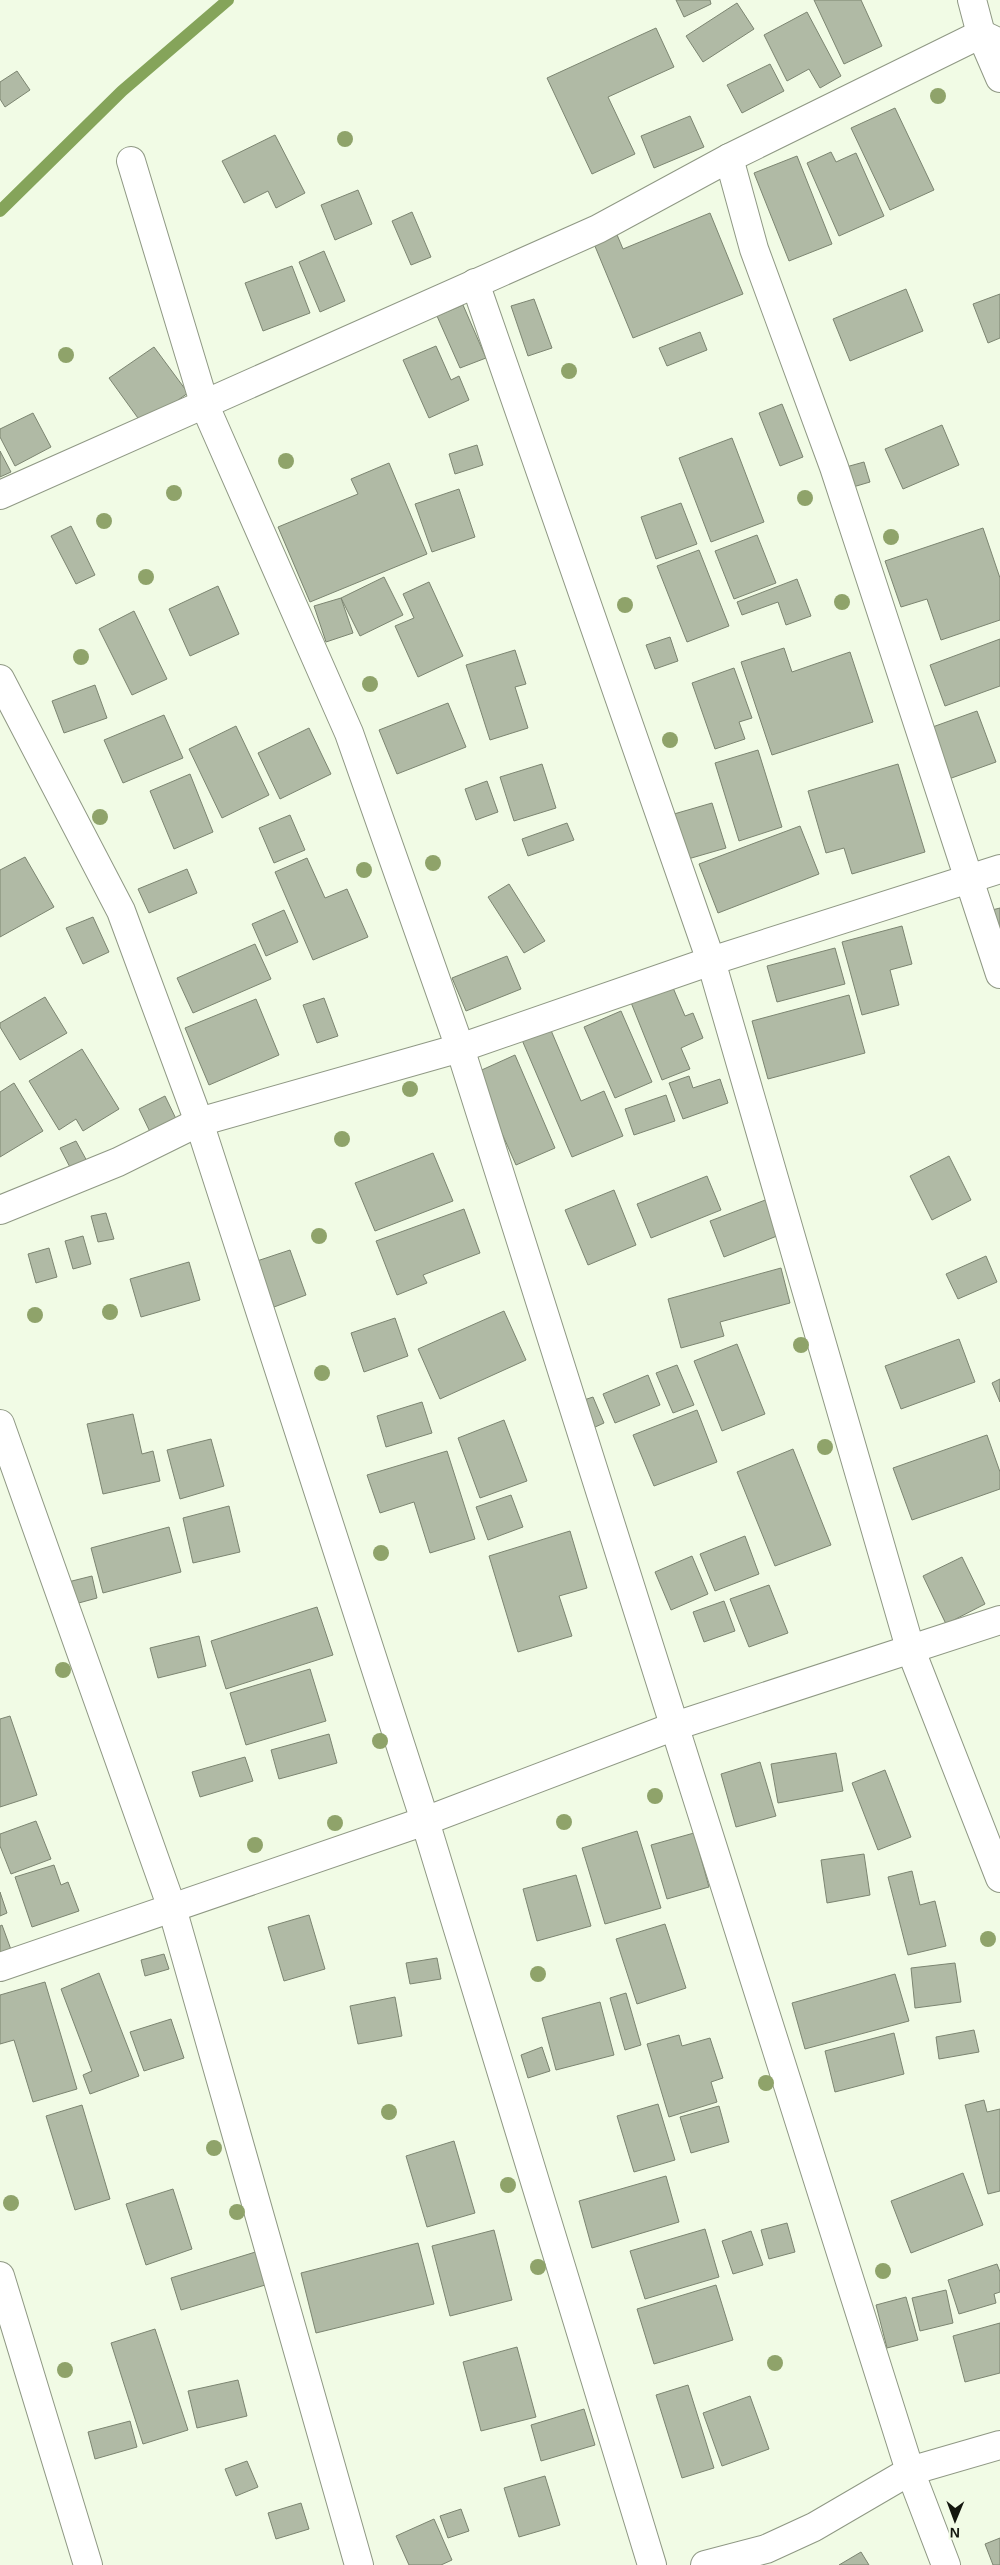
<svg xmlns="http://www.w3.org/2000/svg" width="1000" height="2565" viewBox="0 0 1000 2565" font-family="Helvetica,sans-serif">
	<rect width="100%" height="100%" fill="#f1fbe5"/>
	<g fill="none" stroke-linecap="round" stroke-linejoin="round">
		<path stroke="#85a45a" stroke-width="12" d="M0,211L122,91L228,0"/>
	</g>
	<g fill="#b0baa5" stroke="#7c8571">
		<path d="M676,0H710L711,4L684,17Z"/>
		<path d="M814,0H861L882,46L844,64Z"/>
		<path d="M737,3L754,29L703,62L686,36Z"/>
		<path d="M807,12L841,76L820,88L809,69L787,81L764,35Z"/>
		<path d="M656,28L674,67L608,97L635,154L592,174L547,78Z"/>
		<path d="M770,64L784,91L742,113L727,85Z"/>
		<path d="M17,71L30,90L5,107L0,99V82Z"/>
		<path d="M895,108L934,190L890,210L851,128Z"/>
		<path d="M690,116L704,147L654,168L641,136Z"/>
		<path d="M275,135L305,193L276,208L268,191L244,203L222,161Z"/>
		<path d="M831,152L836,162L856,153L884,216L839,236L807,163Z"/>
		<path d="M797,156L832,244L789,261L754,173Z"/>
		<path d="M358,190L372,224L335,240L321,205Z"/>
		<path d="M412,212L431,257L411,265L392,221Z"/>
		<path d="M710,213L743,294L633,338L592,239L615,230L623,249Z"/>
		<path d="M324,251L345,301L320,312L299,262Z"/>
		<path d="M292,266L310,313L263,331L245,283Z"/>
		<path d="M906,289L923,331L850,361L833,319Z"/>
		<path d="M1000,294V338L988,343L973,304Z"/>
		<path d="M534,299L552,348L528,356L511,306Z"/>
		<path d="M463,305L486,358L460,368L437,316Z"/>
		<path d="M700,332L707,350L667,366L659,348Z"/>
		<path d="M436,346L451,380L459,376L469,400L429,418L403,360Z"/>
		<path d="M154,347L188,393L143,425L109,378Z"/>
		<path d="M782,404L803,457L780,466L759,413Z"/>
		<path d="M33,413L51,447L15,466L0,437V429Z"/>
		<path d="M942,425L959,465L903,489L885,449Z"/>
		<path d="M732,438L764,522L711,542L679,458Z"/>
		<path d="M477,445L483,465L455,474L449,454Z"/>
		<path d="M0,451L11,472L0,477Z"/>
		<path d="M864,462L870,482L853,487L846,467Z"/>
		<path d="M389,463L427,554L310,602L278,527L358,494L351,479Z"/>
		<path d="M459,489L475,537L432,552L415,504Z"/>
		<path d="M681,503L697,544L656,559L641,517Z"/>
		<path d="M71,526L95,575L76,584L51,536Z"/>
		<path d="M983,528L1000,578V620L941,640L927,599L901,607L885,561Z"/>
		<path d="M757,535L776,583L734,599L715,551Z"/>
		<path d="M699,550L729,626L687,642L657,566Z"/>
		<path d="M384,577L403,615L360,636L341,598Z"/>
		<path d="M797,579L811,616L786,625L778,602L742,615L737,602Z"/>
		<path d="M429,582L463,656L418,677L395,626L414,618L403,594Z"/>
		<path d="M218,586L239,634L190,656L169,609Z"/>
		<path d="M341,598L353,633L326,642L314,606Z"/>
		<path d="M134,611L167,679L132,695L99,629Z"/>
		<path d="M670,637L678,661L655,669L646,645Z"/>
		<path d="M1000,639V686L945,706L930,665Z"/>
		<path d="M784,648L792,672L850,652L873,722L772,755L741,662Z"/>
		<path d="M515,650L526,684L515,687L528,728L490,740L466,665Z"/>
		<path d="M734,668L752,718L739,722L745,739L715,749L692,683Z"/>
		<path d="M95,685L107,718L64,733L52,701Z"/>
		<path d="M448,703L466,747L397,774L379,730Z"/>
		<path d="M977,711L996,762L946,780L927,729Z"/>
		<path d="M164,715L183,758L123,783L104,740Z"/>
		<path d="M236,726L269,795L222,818L189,749Z"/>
		<path d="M309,728L331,774L280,799L258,753Z"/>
		<path d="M758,750L782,827L739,841L715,763Z"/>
		<path d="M542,764L556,808L514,821L500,777Z"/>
		<path d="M898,764L925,852L852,874L844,848L826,853L808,791Z"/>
		<path d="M190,774L213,832L174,849L150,791Z"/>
		<path d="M487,781L498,812L476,820L465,789Z"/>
		<path d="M712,803L726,848L688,859L674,814Z"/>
		<path d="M290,815L305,850L274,863L259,828Z"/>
		<path d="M567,823L574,840L528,856L522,839Z"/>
		<path d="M800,826L819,874L718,913L699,864Z"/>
		<path d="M25,857L54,907L0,937V870Z"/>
		<path d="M307,858L325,898L347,889L368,937L313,960L275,872Z"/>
		<path d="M187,869L197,893L149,913L138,889Z"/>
		<path d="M509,884L545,941L524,953L488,897Z"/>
		<path d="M1000,908V942L988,911Z"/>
		<path d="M284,910L298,942L266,956L252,924Z"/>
		<path d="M93,917L109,952L83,964L66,928Z"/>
		<path d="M902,926L912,964L890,970L899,1005L862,1015L842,942Z"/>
		<path d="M255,944L271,979L193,1013L177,978Z"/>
		<path d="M835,948L845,984L777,1002L767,966Z"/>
		<path d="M507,956L521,989L466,1011L452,978Z"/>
		<path d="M671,983L685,1016L693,1013L703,1038L681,1048L690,1069L662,1080L630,1000Z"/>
		<path d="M849,995L865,1053L768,1079L752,1021Z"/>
		<path d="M45,997L67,1033L20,1060L0,1027V1023Z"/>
		<path d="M324,998L338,1036L317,1043L303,1005Z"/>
		<path d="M256,999L279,1055L209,1085L185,1028Z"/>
		<path d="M621,1011L652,1082L615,1098L584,1027Z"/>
		<path d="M550,1028L581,1101L604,1091L623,1136L572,1157L522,1040Z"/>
		<path d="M82,1049L119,1109L83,1131L76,1119L59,1130L29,1081Z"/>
		<path d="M515,1055L555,1148L516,1165L475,1073Z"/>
		<path d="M689,1076L693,1088L720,1079L728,1103L683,1119L669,1083Z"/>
		<path d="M14,1083L43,1131L0,1157V1092Z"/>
		<path d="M666,1095L675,1121L634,1135L625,1109Z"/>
		<path d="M165,1096L178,1123L152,1136L139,1109Z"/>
		<path d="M76,1141L88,1163L72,1171L60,1148Z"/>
		<path d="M433,1153L453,1201L375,1231L355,1183Z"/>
		<path d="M949,1156L971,1200L932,1220L910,1176Z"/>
		<path d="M707,1176L721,1210L651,1238L637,1204Z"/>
		<path d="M614,1190L636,1245L588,1265L565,1210Z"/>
		<path d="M768,1199L782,1234L724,1257L710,1221Z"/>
		<path d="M464,1209L480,1253L423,1275L427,1283L397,1295L376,1241Z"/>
		<path d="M106,1213L114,1239L98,1242L91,1216Z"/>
		<path d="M83,1236L91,1264L73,1269L65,1241Z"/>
		<path d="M49,1248L57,1277L36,1283L28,1254Z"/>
		<path d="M290,1250L306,1295L274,1307L257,1261Z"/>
		<path d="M986,1256L997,1282L958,1299L946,1274Z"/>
		<path d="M189,1262L200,1300L141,1317L130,1279Z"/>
		<path d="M781,1268L790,1303L720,1322L724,1336L681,1348L668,1299Z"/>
		<path d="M504,1311L526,1360L440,1399L418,1349Z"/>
		<path d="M395,1318L408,1356L364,1372L351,1333Z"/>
		<path d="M959,1339L975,1382L901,1409L885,1366Z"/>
		<path d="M737,1344L765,1414L722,1431L694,1361Z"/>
		<path d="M677,1365L694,1405L673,1413L656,1373Z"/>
		<path d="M648,1375L660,1405L615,1423L603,1394Z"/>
		<path d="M1000,1379V1402L992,1383Z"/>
		<path d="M593,1397L604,1423L593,1428L581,1401Z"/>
		<path d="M422,1402L432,1433L386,1447L377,1416Z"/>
		<path d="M697,1410L717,1462L654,1486L633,1435Z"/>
		<path d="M133,1414L142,1454L153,1451L160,1481L103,1494L87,1424Z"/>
		<path d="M504,1420L527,1481L480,1498L458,1438Z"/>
		<path d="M987,1435L1000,1472V1489L912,1520L893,1468Z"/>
		<path d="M211,1439L224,1486L180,1499L167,1450Z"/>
		<path d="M793,1449L831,1545L775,1566L737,1472Z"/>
		<path d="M447,1451L475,1539L430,1553L414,1502L380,1513L367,1475Z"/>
		<path d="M511,1495L523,1527L488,1540L476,1507Z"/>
		<path d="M229,1506L240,1552L193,1563L183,1518Z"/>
		<path d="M169,1527L181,1572L103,1593L91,1548Z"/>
		<path d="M570,1531L587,1588L559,1596L572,1636L518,1652L489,1556Z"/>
		<path d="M745,1536L759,1574L715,1591L700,1554Z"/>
		<path d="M692,1556L708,1594L671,1610L655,1572Z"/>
		<path d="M962,1557L985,1604L946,1624L923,1576Z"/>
		<path d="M92,1576L97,1598L75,1604L68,1582Z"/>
		<path d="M769,1585L788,1633L749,1647L730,1599Z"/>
		<path d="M724,1601L735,1631L704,1642L693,1612Z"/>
		<path d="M317,1607L333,1655L226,1689L211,1641Z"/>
		<path d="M199,1636L206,1666L158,1678L150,1648Z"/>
		<path d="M310,1669L326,1721L246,1745L230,1693Z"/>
		<path d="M10,1716L37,1795L0,1807V1719Z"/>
		<path d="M329,1734L337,1763L279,1779L271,1750Z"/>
		<path d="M836,1753L843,1791L778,1803L771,1764Z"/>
		<path d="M245,1757L253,1781L200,1797L192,1772Z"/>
		<path d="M760,1762L776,1816L736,1827L721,1774Z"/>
		<path d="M885,1770L911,1837L878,1850L852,1783Z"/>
		<path d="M36,1821L51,1859L11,1874L0,1846V1834Z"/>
		<path d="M637,1831L661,1908L605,1924L582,1848Z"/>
		<path d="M694,1833L709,1887L667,1899L651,1845Z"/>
		<path d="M864,1854L870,1895L827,1903L821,1860Z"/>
		<path d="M54,1865L61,1885L68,1882L79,1911L32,1927L15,1877Z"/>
		<path d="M912,1871L920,1905L935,1901L946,1946L908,1955L888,1877Z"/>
		<path d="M576,1875L591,1926L537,1941L523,1889Z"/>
		<path d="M0,1892L7,1913L0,1916Z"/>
		<path d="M309,1915L325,1969L284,1981L268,1927Z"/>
		<path d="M665,1924L686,1988L637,2004L616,1939Z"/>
		<path d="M2,1925L13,1955L0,1959V1926Z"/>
		<path d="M164,1954L169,1969L145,1976L141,1960Z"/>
		<path d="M437,1958L441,1979L410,1984L406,1963Z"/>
		<path d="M955,1963L961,2002L915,2008L911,1968Z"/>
		<path d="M99,1973L139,2076L90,2094L83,2075L92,2071L61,1989Z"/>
		<path d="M895,1974L909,2021L805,2049L792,2003Z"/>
		<path d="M45,1982L77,2089L33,2102L14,2040L0,2044V1995Z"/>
		<path d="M626,1993L641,2045L625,2050L610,1998Z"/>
		<path d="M395,1997L402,2036L358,2044L350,2006Z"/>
		<path d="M600,2002L614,2055L556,2070L542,2018Z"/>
		<path d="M171,2019L184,2058L144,2071L130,2032Z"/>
		<path d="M974,2030L979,2052L939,2059L936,2037Z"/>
		<path d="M894,2033L904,2074L835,2092L825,2051Z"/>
		<path d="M679,2035L682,2046L710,2038L723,2078L711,2082L717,2102L669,2117L647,2044Z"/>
		<path d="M542,2047L550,2071L528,2078L521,2055Z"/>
		<path d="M984,2100L987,2112L1000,2109V2191L988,2194L965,2105Z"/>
		<path d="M658,2104L675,2160L634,2172L617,2116Z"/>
		<path d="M82,2105L110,2199L75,2210L46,2116Z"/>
		<path d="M719,2106L729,2142L691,2153L680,2117Z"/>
		<path d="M454,2141L475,2213L427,2227L406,2156Z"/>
		<path d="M963,2173L983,2225L911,2253L891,2201Z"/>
		<path d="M666,2176L679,2222L592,2248L579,2201Z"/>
		<path d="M173,2189L192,2249L146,2265L126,2204Z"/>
		<path d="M787,2223L795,2252L769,2259L761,2230Z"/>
		<path d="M705,2229L719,2277L645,2299L630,2251Z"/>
		<path d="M494,2230L512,2300L450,2316L432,2246Z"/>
		<path d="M751,2231L763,2265L733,2274L722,2241Z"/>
		<path d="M418,2243L434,2304L316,2333L301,2273Z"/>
		<path d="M262,2250L272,2283L181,2310L171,2278Z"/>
		<path d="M997,2264L1000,2272V2292L994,2294L996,2303L959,2314L948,2280Z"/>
		<path d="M716,2285L733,2340L654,2364L637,2309Z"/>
		<path d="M946,2290L953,2323L920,2331L912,2298Z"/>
		<path d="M906,2297L918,2340L887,2348L876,2305Z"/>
		<path d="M1000,2323V2373L965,2382L953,2336Z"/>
		<path d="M155,2329L188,2430L143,2444L111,2343Z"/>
		<path d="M517,2347L536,2417L481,2431L463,2362Z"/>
		<path d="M238,2380L247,2416L197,2428L188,2391Z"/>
		<path d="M688,2385L714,2468L682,2478L656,2395Z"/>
		<path d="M750,2396L769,2449L722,2466L703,2413Z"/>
		<path d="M584,2409L595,2445L541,2461L531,2425Z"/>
		<path d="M130,2421L137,2447L95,2459L88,2432Z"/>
		<path d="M247,2461L258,2487L236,2496L225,2469Z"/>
		<path d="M545,2476L560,2525L519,2537L504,2488Z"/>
		<path d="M301,2503L309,2529L276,2539L268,2513Z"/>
		<path d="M461,2509L469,2531L448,2538L440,2516Z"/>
		<path d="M434,2519L452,2560L441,2565H409L396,2536Z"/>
		<path d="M1000,2538V2565H993L985,2544Z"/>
		<path d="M861,2552L869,2565H839Z"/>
	</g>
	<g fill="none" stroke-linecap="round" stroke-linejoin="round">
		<g stroke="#8f9884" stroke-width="30">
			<g id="street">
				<path d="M972,0L981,34L1000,78"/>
				<path d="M729,158L754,249L834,467L1000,974"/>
				<path d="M131,161L205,406L349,733L460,1048L910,2471L946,2565"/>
				<path d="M475,283L711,961L910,1648L1000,1878"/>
				<path d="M0,495L598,229L729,158L981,34L1000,43"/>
				<path d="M0,679L121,911L199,1122L425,1821L652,2565"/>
				<path d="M0,1210L118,1162L199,1122L460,1048L711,961L1000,869"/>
				<path d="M0,1424L172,1908L359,2565"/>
				<path d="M0,1967L425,1821L675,1726L1000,1620"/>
				<path d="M0,2276L88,2565"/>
				<path d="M705,2565L766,2549L814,2527L910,2471L1000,2445"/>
			</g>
		</g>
		<use href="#street" stroke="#fff" stroke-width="28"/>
	</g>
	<g fill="#8fa36a">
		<circle cx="938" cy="96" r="8"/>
		<circle cx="345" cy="139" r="8"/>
		<circle cx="66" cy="355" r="8"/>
		<circle cx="569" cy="371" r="8"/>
		<circle cx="286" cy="461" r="8"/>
		<circle cx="174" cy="493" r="8"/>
		<circle cx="805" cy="498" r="8"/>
		<circle cx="104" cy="521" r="8"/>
		<circle cx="891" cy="537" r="8"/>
		<circle cx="146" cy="577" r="8"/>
		<circle cx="842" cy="602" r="8"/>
		<circle cx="625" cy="605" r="8"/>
		<circle cx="81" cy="657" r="8"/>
		<circle cx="370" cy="684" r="8"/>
		<circle cx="670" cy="740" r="8"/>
		<circle cx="100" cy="817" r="8"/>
		<circle cx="433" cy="863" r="8"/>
		<circle cx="364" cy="870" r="8"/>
		<circle cx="410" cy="1089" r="8"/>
		<circle cx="342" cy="1139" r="8"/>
		<circle cx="319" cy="1236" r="8"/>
		<circle cx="110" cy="1312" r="8"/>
		<circle cx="35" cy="1315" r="8"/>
		<circle cx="801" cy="1345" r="8"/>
		<circle cx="322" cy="1373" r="8"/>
		<circle cx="825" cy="1447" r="8"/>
		<circle cx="381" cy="1553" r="8"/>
		<circle cx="63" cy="1670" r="8"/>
		<circle cx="380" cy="1741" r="8"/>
		<circle cx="655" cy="1796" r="8"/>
		<circle cx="564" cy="1822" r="8"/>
		<circle cx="335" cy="1823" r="8"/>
		<circle cx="255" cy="1845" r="8"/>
		<circle cx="988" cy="1939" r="8"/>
		<circle cx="538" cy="1974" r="8"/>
		<circle cx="766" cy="2083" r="8"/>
		<circle cx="389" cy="2112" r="8"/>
		<circle cx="214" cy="2148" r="8"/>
		<circle cx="508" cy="2185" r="8"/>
		<circle cx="11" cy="2203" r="8"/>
		<circle cx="237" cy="2212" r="8"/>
		<circle cx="538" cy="2267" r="8"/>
		<circle cx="883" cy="2271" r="8"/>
		<circle cx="775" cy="2363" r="8"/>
		<circle cx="65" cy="2370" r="8"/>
	</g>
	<g transform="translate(955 2520) rotate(181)" stroke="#f1fbe5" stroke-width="4" paint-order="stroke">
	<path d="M0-4L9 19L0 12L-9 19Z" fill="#14170f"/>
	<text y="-8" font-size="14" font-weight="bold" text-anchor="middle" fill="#14170f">N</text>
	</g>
</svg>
